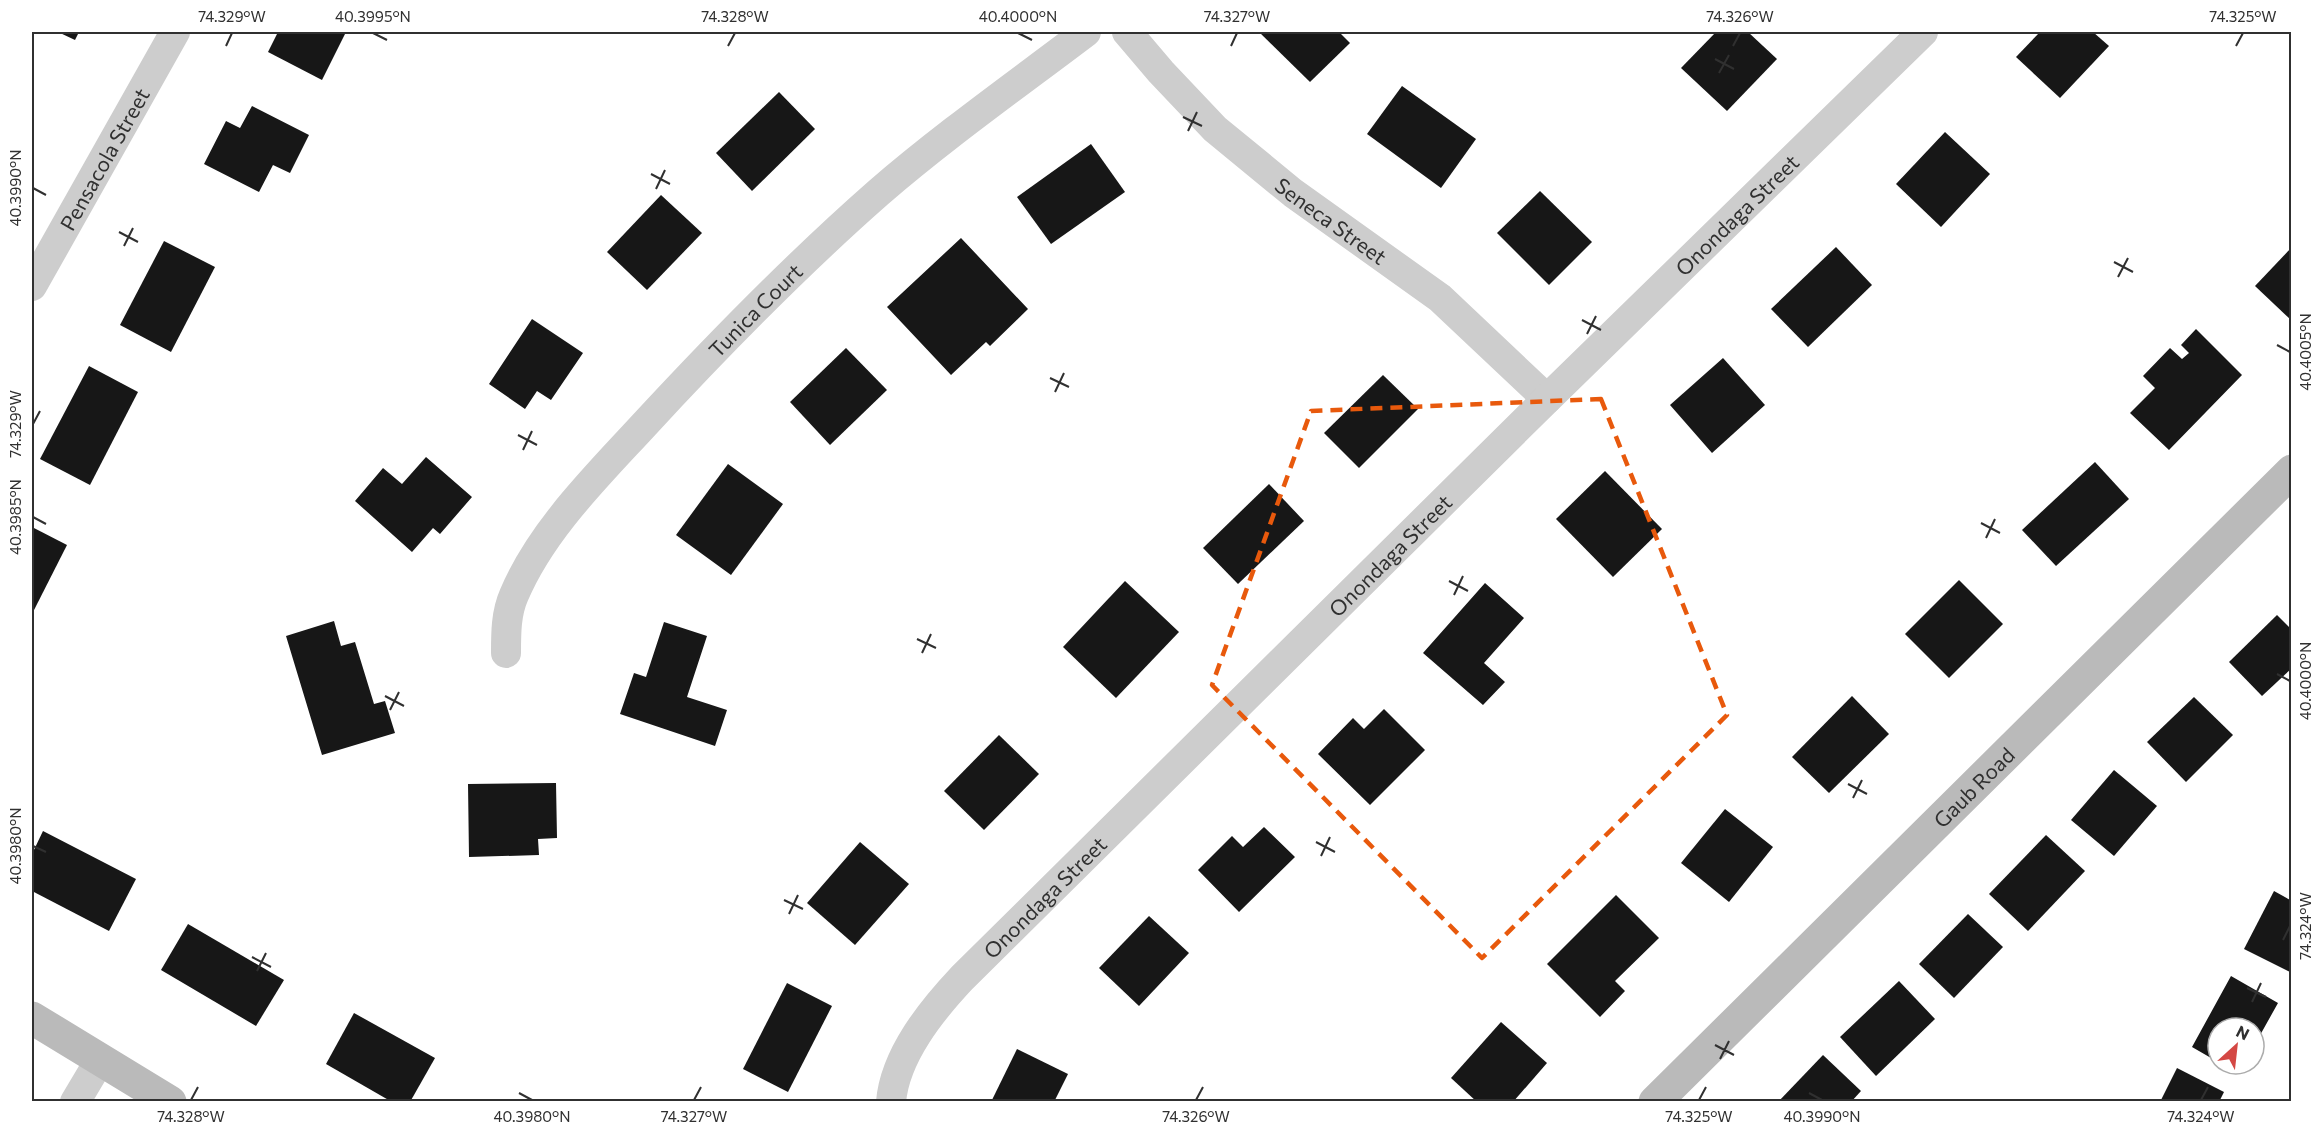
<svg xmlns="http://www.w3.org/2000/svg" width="2323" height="1133" viewBox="0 0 2323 1133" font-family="Commissioner,sans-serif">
	<rect width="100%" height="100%" fill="#fff"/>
	<g fill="#171717">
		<path d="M58,32H79L75,40Z"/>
		<path d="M278,32H346L322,80L268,52Z"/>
		<path d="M1259,32H1339L1350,43L1310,82Z"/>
		<path d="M1716,32H1748L1777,59L1727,111L1681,68Z"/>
		<path d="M2040,32H2093L2109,46L2060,98L2016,57Z"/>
		<path d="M1402,86L1476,139L1441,188L1367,134Z"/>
		<path d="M779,92L815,129L752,191L716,153Z"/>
		<path d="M252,106L309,135L290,173L273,165L259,192L204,164L226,121L240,128Z"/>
		<path d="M1945,132L1990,174L1941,227L1896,184Z"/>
		<path d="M1091,144L1125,192L1051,244L1017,197Z"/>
		<path d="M1540,191L1592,242L1549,285L1497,233Z"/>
		<path d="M661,195L702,233L647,290L607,252Z"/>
		<path d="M961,238L1028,309L990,346L986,342L951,375L887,307Z"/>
		<path d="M164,241L215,267L171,352L120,325Z"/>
		<path d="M1836,247L1872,285L1808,347L1771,309Z"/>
		<path d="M2292,247V321L2255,286Z"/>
		<path d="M532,319L583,353L551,400L537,391L525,409L489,384Z"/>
		<path d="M2196,329L2242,375L2169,450L2130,413L2155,388L2143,376L2170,348L2182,359L2189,353L2181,345Z"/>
		<path d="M846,348L887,390L830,445L790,402Z"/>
		<path d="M1723,358L1765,405L1712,453L1670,405Z"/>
		<path d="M89,366L138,392L90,485L40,459Z"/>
		<path d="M1383,375L1418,409L1359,468L1324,433Z"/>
		<path d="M426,457L472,497L440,534L433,528L412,552L355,501L383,468L402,484Z"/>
		<path d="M2095,462L2129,499L2056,566L2022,530Z"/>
		<path d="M728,464L783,504L731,575L676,535Z"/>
		<path d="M1605,471L1662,529L1613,577L1556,519Z"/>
		<path d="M1269,484L1304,521L1238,584L1203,548Z"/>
		<path d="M32,527L67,545L32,614Z"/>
		<path d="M1959,580L2003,624L1949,678L1905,634Z"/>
		<path d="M1125,581L1179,632L1116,698L1063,647Z"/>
		<path d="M1485,583L1524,618L1484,663L1505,682L1483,705L1423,653Z"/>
		<path d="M2277,615L2292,630V668L2262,696L2229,662Z"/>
		<path d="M334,621L341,646L355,642L374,704L385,701L395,733L322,755L286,636Z"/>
		<path d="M664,622L707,636L687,697L727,710L715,746L620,714L634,673L646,677Z"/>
		<path d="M1852,696L1889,734L1829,793L1792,757Z"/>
		<path d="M2194,697L2233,735L2186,782L2147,742Z"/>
		<path d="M1384,709L1425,750L1370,805L1318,754L1353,718L1364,729Z"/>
		<path d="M999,735L1039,774L984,830L944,791Z"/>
		<path d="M2114,770L2157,806L2114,856L2071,820Z"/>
		<path d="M556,783L557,838L538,839L539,855L469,857L468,784Z"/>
		<path d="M1725,809L1773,847L1729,902L1681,863Z"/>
		<path d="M1264,827L1295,857L1239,912L1198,870L1232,836L1243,847Z"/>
		<path d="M43,831L136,879L109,931L32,891V854Z"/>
		<path d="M2046,835L2085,871L2028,931L1989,894Z"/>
		<path d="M860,842L909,884L855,945L807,903Z"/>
		<path d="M2274,891L2292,901V973L2244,949Z"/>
		<path d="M1616,895L1659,938L1615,981L1625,991L1600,1017L1547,964Z"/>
		<path d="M1968,914L2003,947L1954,998L1919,964Z"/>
		<path d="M1149,916L1189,953L1139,1006L1099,968Z"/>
		<path d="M188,924L284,980L256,1026L161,970Z"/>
		<path d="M2231,976L2278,1003L2254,1046V1028H2218V1062L2192,1047Z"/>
		<path d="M1899,981L1935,1019L1876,1076L1840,1037Z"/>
		<path d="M787,983L832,1006L788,1092L743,1069Z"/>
		<path d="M354,1013L435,1058L410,1102H392L326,1064Z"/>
		<path d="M1501,1022L1547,1063L1513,1102H1477L1451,1078Z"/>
		<path d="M1017,1049L1068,1074L1054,1102H991Z"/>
		<path d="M1823,1055L1861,1091L1851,1102H1778Z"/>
		<path d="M2222,1064H2244L2239,1073Z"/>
		<path d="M2177,1068L2224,1092L2219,1102H2160Z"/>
	</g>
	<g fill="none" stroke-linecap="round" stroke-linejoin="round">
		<g stroke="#cdcdcd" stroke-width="30">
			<path id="s1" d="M1127,32L1161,72L1215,129L1293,193L1440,298L1547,399"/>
			<path id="s2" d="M32,286L175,32"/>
			<path id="s3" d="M506,653C506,633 506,613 514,595C541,531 596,477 643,426C717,346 796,265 878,193C944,136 1016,85 1086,32"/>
			<path d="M75,1102L100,1060"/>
			<path id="s4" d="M891,1102C895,1055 932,1010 962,978L1547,399L1923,32"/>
		</g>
		<g stroke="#bababa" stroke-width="33">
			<path d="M32,1018L170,1102"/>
			<path id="s5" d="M1655,1102L2292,471"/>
		</g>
	</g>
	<path fill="none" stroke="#e8590c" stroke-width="4.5" stroke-dasharray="12 8" stroke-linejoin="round" d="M1601,399L1727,715L1482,958L1212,685L1311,411Z"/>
	<path fill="none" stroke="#303030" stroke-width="2" d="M373,33L387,40M1018,33L1032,40M226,46L232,33M728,46L735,33M1231,46L1237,33M1733,46L1740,33M2236,46L2243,33M1715,59L1734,69M1719,73L1729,55M1183,117L1202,126M1188,131L1197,112M651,174L670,184M33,188L46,195M656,189L665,170M119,232L138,242M124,246L133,228M2114,262L2133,272M2118,277L2128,258M1582,320L1601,330M1587,334L1596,316M2277,345L2290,352M1050,378L1069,387M1055,392L1064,373M33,424L40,411M518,435L537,445M523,450L532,431M33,517L46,524M1981,523L2000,533M1986,538L1995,519M1449,581L1468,591M1454,595L1463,576M917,639L936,648M922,653L931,634M2277,674L2290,681M385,696L404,706M390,710L399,692M1848,784L1867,794M1853,798L1862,780M1316,842L1335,852M33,846L46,852M1321,856L1330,837M784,900L803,909M789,914L798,895M2283,940L2290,926M252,957L271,967M257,971L266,953M2247,988L2266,997M2252,1002L2261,983M1715,1045L1734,1055M1720,1059L1729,1041M519,1093L532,1100M1809,1093L1822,1100M191,1100L198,1087M694,1100L701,1087M1196,1100L1203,1087M1699,1100L1706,1087M2201,1100L2208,1087"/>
	<g text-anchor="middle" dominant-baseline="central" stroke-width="6" stroke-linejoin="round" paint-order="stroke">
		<g font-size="21" fill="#303030" stroke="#fff">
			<text stroke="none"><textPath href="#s2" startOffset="146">Pensacola Street</textPath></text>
			<text stroke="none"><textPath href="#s4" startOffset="1233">Onondaga Street</textPath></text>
			<text stroke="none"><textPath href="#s1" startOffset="279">Seneca Street</textPath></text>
			<text stroke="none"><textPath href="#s3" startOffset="434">Tunica Court</textPath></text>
			<text stroke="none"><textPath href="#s4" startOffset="747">Onondaga Street</textPath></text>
			<text stroke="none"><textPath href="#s5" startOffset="448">Gaub Road</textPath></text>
			<text stroke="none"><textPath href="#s4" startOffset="261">Onondaga Street</textPath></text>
		</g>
	</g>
	<rect width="2323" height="1133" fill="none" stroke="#ffffff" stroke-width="66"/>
	<g transform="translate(2236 1046) rotate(27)"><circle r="28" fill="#ffffff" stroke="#acacac" stroke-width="1.5"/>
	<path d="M0-4.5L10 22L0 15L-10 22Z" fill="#d44844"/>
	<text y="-9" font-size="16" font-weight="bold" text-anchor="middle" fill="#303030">N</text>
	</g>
	<rect x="33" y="33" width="2257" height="1067" fill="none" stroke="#303030" stroke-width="2"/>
	<g font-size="15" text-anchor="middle" fill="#303030">
		<text x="232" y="22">74.329°W</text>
		<text x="373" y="22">40.3995°N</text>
		<text x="735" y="22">74.328°W</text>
		<text x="1018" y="22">40.4000°N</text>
		<text x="1237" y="22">74.327°W</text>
		<text x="1740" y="22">74.326°W</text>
		<text x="2243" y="22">74.325°W</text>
		<text transform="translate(16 188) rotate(-90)" y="5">40.3990°N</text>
		<text transform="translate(2306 352) rotate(-90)" y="5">40.4005°N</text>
		<text transform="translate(16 424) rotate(-90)" y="5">74.329°W</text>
		<text transform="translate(16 517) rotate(-90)" y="5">40.3985°N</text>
		<text transform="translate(2306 681) rotate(-90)" y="5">40.4000°N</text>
		<text transform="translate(16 846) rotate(-90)" y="5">40.3980°N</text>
		<text transform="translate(2306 926) rotate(-90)" y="5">74.324°W</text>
		<text x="191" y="1122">74.328°W</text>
		<text x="532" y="1122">40.3980°N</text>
		<text x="694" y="1122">74.327°W</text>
		<text x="1196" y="1122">74.326°W</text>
		<text x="1699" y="1122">74.325°W</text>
		<text x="1822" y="1122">40.3990°N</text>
		<text x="2201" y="1122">74.324°W</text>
	</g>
</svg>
